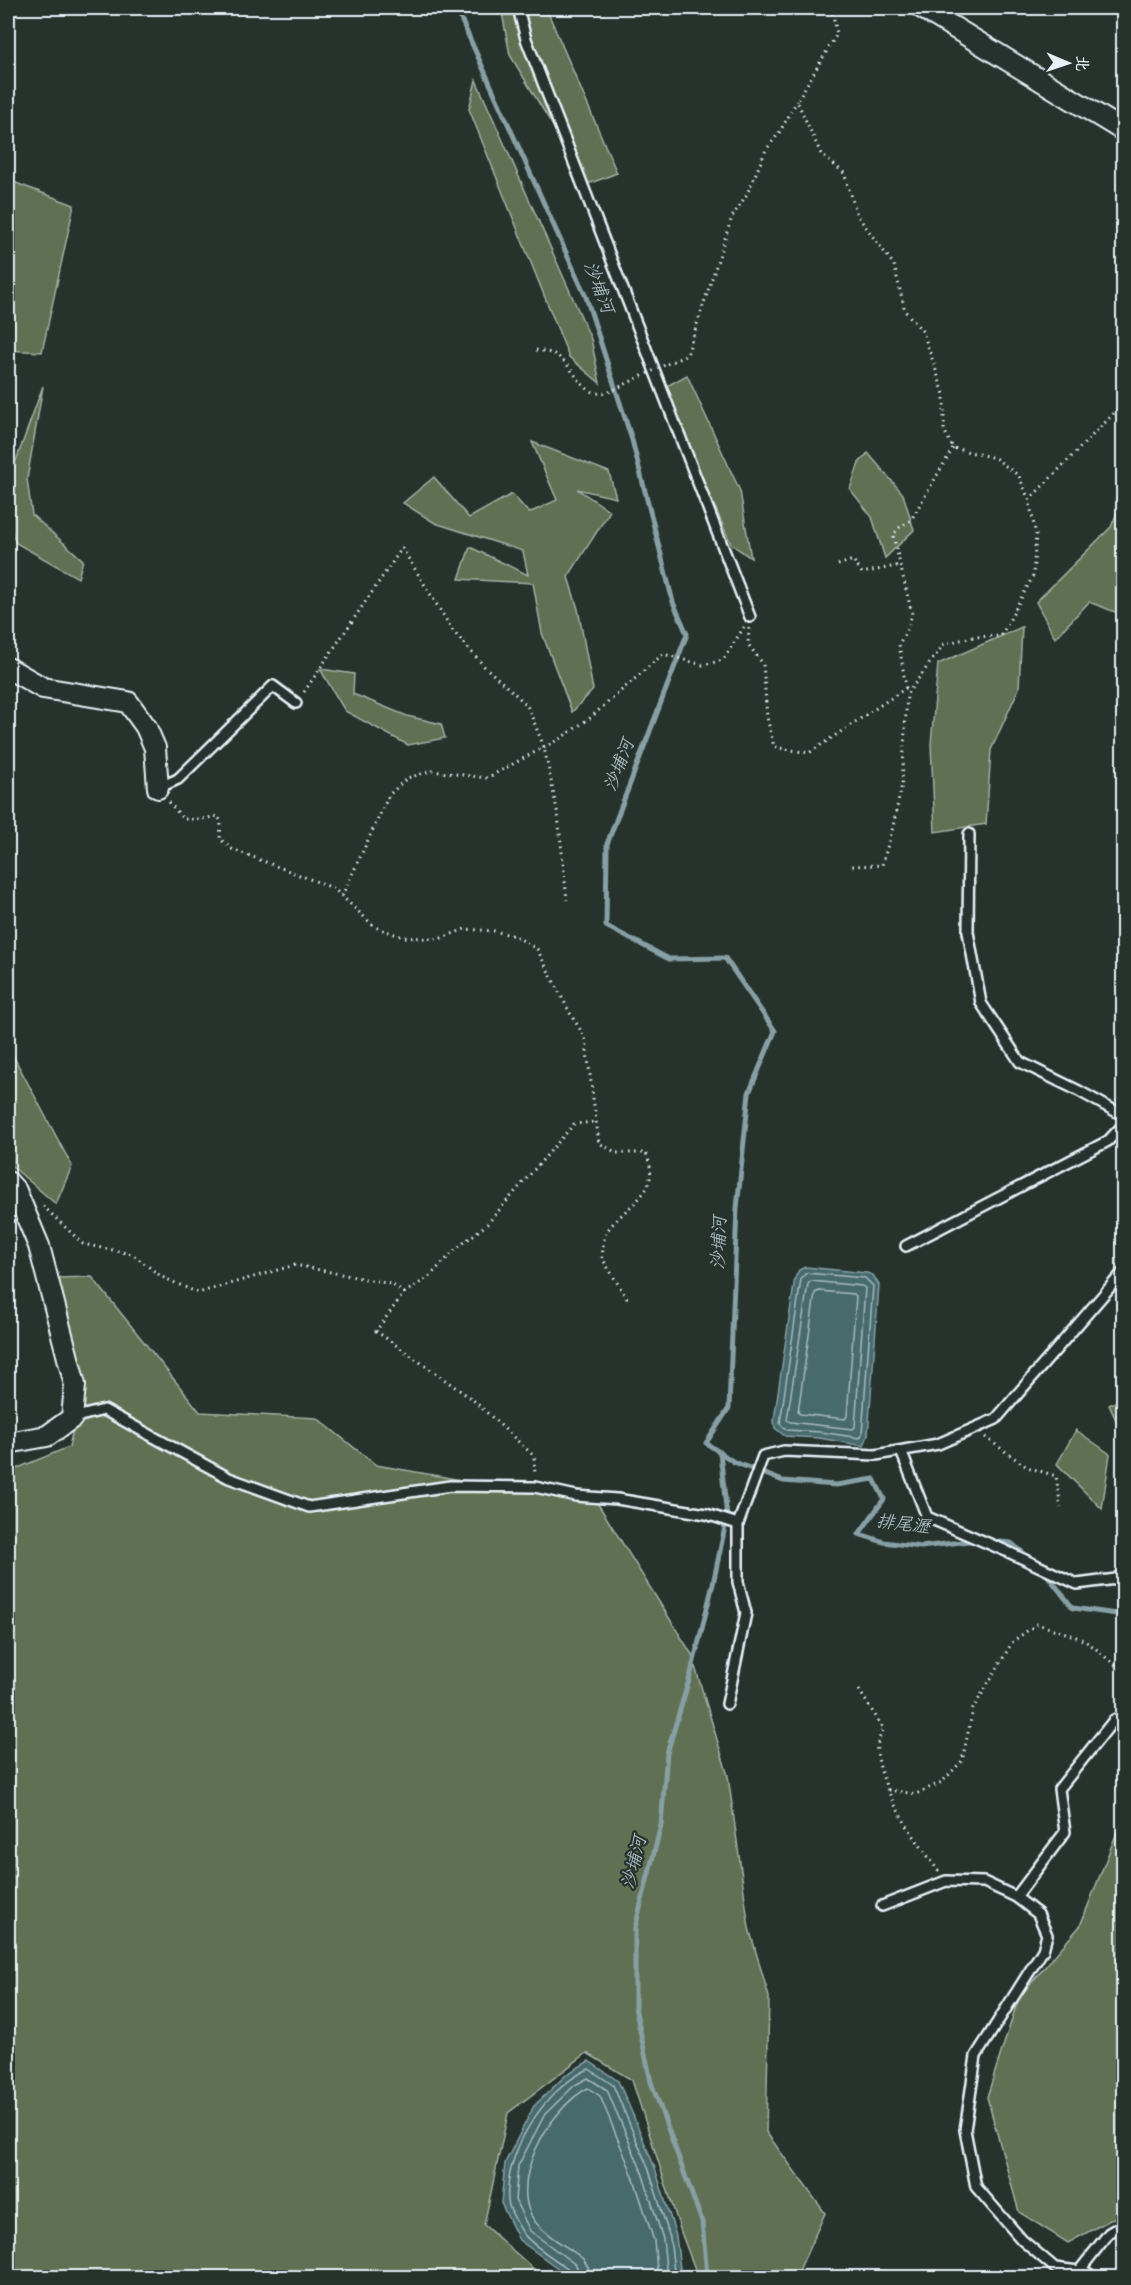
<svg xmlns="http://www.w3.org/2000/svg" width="1131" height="2285" viewBox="0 0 1131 2285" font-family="'Gochi Hand','LXGW WenKai TC',sans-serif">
	<rect width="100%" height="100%" fill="#26332d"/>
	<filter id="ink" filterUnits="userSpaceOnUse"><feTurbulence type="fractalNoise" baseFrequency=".0167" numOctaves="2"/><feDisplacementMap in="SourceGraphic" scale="12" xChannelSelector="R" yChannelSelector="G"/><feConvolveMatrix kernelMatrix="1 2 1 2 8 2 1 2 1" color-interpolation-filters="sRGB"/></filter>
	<g filter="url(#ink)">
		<g fill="#5f7052" stroke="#a4b0a5" stroke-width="1.5">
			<path d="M501,8H546L617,173L588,184L510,55Z"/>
			<path d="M476,80L591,339L600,383L569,357L469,109Z"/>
			<path d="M8,180L74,205L42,352L8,350Z"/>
			<path d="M687,375L740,491L751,558L731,544L663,388Z"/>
			<path d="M43,386L27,479L32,515L83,560L78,578L16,543L8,523V483Z"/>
			<path d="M532,442L609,472L616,498L577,489L610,511L568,577L578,609L593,690L572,712L542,633L533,583L459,579L470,547L528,575L523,551L435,523L403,503L434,477L469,518L512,494L529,513L557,500Z"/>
			<path d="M868,453L903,494L914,530L885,558L872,517L850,489L859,463Z"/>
			<path d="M1123,498V615L1089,602L1055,638L1036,602L1111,527Z"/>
			<path d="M1022,627L1019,688L991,750L986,824L935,832L931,744L938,664Z"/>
			<path d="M320,669L354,674L353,694L407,716L441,724L445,738L408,745L345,711Z"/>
			<path d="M8,1046L72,1166L56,1204L8,1163Z"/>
			<path d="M92,1277L200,1412L317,1418L376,1465L598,1504L691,1653L728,1776L749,1928L769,1997L766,2132L825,2213L796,2277H698L682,2235L632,2080L587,2053L508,2113L484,2225L543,2277L8,2278V1472L69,1447L84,1380L57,1278Z"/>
			<path d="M1123,1398V1435L1109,1405Z"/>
			<path d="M1076,1430L1110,1454L1102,1509L1057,1464Z"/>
			<path d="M1123,1817V2213L1068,2243L1019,2212L987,2097L1019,1997L1080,1926Z"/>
		</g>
		<g fill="#476a6d" stroke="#87a0a5" stroke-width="1.5">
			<path d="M805,1267L867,1273L873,1275L879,1285L868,1435L864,1446L819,1438L785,1436L775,1428L774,1420L795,1278L799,1270Z"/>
			<path d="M589,2061L618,2081L630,2108L655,2168L676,2236L681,2277H570L519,2240L501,2203L505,2163L534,2106L567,2074Z"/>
		</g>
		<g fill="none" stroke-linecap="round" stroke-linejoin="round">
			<g stroke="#a8bbc0" stroke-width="1.5">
				<path d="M806,1273L865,1278L873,1286L862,1434L860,1438L820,1432L787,1430L780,1424L801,1279Z"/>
				<path d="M811,1281L862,1286L865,1288L855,1427L853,1429L790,1422L787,1420L808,1284Z"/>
				<path d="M819,1291L854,1294L856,1296L847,1416L845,1419L800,1414L798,1412L815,1293Z"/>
				<path d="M573,2278L570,2270C559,2262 530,2244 523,2233C518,2225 508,2209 508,2200C504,2152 545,2088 589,2069L613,2085L649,2170L670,2238L675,2278"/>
				<path d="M581,2278L576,2265L530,2231L515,2200L518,2166L545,2114L575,2085L588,2078L607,2090L642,2172L663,2239L667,2278"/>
				<path d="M590,2278L588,2267L583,2259C569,2247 550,2239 538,2225C503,2188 550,2107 588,2088L600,2096L633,2176L654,2241L658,2278"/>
			</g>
			<g stroke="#87a0a5" stroke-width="5">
				<path d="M456,8L586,297L632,440L673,602L687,634L607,844L606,926L669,959L725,958L775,1031L749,1093L737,1208L729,1408L706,1443L734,1462L783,1481L836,1485L874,1479L884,1499L859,1534L884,1542L921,1547L977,1540"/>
				<path d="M989,1541L1011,1543L1031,1559"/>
				<path d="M1044,1571L1073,1608L1124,1615"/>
				<path d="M709,2278L707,2275L702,2222L651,2082L635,2007V1928L661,1825L667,1753L690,1677L713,1584L727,1517L720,1452"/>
			</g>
			<g stroke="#e8f1f8" stroke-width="14">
				<g id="service">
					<path d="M518,8L526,39L750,617"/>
					<path d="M158,788L178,779L273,686L296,703"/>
					<path d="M969,834L968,932L981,1003L1020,1062L1079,1091L1124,1116"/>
					<path d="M906,1246L1108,1141L1124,1124"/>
					<path d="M72,1418L104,1410L229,1478L309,1507L450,1486L535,1487L576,1496L617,1499L706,1514L738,1524"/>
					<path d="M901,1451L927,1517L1006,1551L1077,1584L1116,1579L1124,1572"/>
					<path d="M727,1704L746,1613L738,1582V1524L763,1456L784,1451L876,1455L938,1444L996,1419L1124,1271"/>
					<path d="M1016,1897L1065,1832L1059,1789L1114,1720"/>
					<path d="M882,1906L946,1881L984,1882L1016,1897L1038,1914L1047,1935L1043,1950L976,2056L965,2130L976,2187L1022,2240L1055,2268L1086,2272L1095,2278"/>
					<path d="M1079,2271L1109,2233L1124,2224"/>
				</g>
			</g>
			<g stroke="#e8f1f8" stroke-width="24">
				<g id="minor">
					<path d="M922,8L1124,131"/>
					<path d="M8,668L43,688L128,702L146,727L155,748L158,788"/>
					<path d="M8,1182L16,1191L39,1246L75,1385L72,1418L47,1436L8,1443"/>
				</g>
			</g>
			<g stroke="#e8f1f8" stroke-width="3" stroke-dasharray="1.5 4.5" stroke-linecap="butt">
				<path d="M829,8L833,15L837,34L797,101L821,154L844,173L857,215L894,265L905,311L923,332L944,394V430L953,448L995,458L1019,476L1029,500L1036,535L1033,576L1001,636L973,637L944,644L907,694L902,784L892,831L882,865L850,866"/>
				<path d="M536,350C542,351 549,352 554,354C575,364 581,401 609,392"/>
				<path d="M667,364L687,355L732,217L747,194L766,150L779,133L797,101"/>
				<path d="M1029,500L1124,403"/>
				<path d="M838,565L853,560L862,573L901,565"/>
				<path d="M749,628L748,644L763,664L767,717L774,747L809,753L906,688"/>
				<path d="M906,688L899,644L908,628L912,614L893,535L900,527L911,520L953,448"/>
				<path d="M304,692L402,548L453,631L484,666L527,705L544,747L558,815L567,900"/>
				<path d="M169,802L183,819H202L218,816L221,822L220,839L232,849L333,888L375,927L403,937L439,939L465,929L494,931L515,936L537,949L571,1015L585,1037L599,1143L617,1153H646C663,1194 628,1202 607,1231C603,1237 603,1250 602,1258L629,1302"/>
				<path d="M342,896L389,795L407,778L432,771L487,778L561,738L590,718L663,654L703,665L723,660L744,627"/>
				<path d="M43,1206L83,1244L132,1254L162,1277L198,1293L295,1265L391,1284L404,1293L376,1331L472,1399L534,1456L535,1475"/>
				<path d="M404,1293L429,1277L456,1249L487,1224L574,1124L596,1122"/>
				<path d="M985,1437L1027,1467L1056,1476L1061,1508"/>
				<path d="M859,1690L883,1728C881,1735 876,1744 877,1751C882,1796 914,1836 939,1872"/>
				<path d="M888,1790L916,1794L942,1782L962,1761L973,1709L1013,1641L1037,1624C1055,1630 1075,1634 1091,1645C1101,1652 1109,1662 1121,1669L1124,1667"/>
				<path d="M489,2278L491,2275L515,2278"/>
			</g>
			<use href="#service" stroke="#26332d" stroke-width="9"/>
			<use href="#minor" stroke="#26332d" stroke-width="20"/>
			<path stroke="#e8f1f8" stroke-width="3" stroke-dasharray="1.5 4.5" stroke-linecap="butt" d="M609,392L667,364"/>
		</g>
	</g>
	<g text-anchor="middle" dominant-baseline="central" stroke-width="4.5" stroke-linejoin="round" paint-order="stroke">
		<g font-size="18" font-style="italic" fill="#a8bbc0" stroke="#26332d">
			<text transform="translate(597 288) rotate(69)">沙埔河</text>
			<text transform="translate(621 766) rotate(-69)">沙埔河</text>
			<text transform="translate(721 1243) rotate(-88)">沙埔河</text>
			<text transform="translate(903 1526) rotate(7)">排尾瀝</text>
			<text transform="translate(636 1863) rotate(-76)">沙埔河</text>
		</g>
	</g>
	<rect width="1131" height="2285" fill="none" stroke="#26332d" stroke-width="30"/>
	<rect x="15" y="15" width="1101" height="2255" fill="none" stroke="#e8f1f8" stroke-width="2" filter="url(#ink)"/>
	<g transform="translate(1068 63) rotate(92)" stroke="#26332d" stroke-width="4.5" paint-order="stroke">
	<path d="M0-4.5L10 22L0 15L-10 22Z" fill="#e8f1f8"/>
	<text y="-9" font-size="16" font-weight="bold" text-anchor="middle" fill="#e8f1f8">北</text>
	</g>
</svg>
